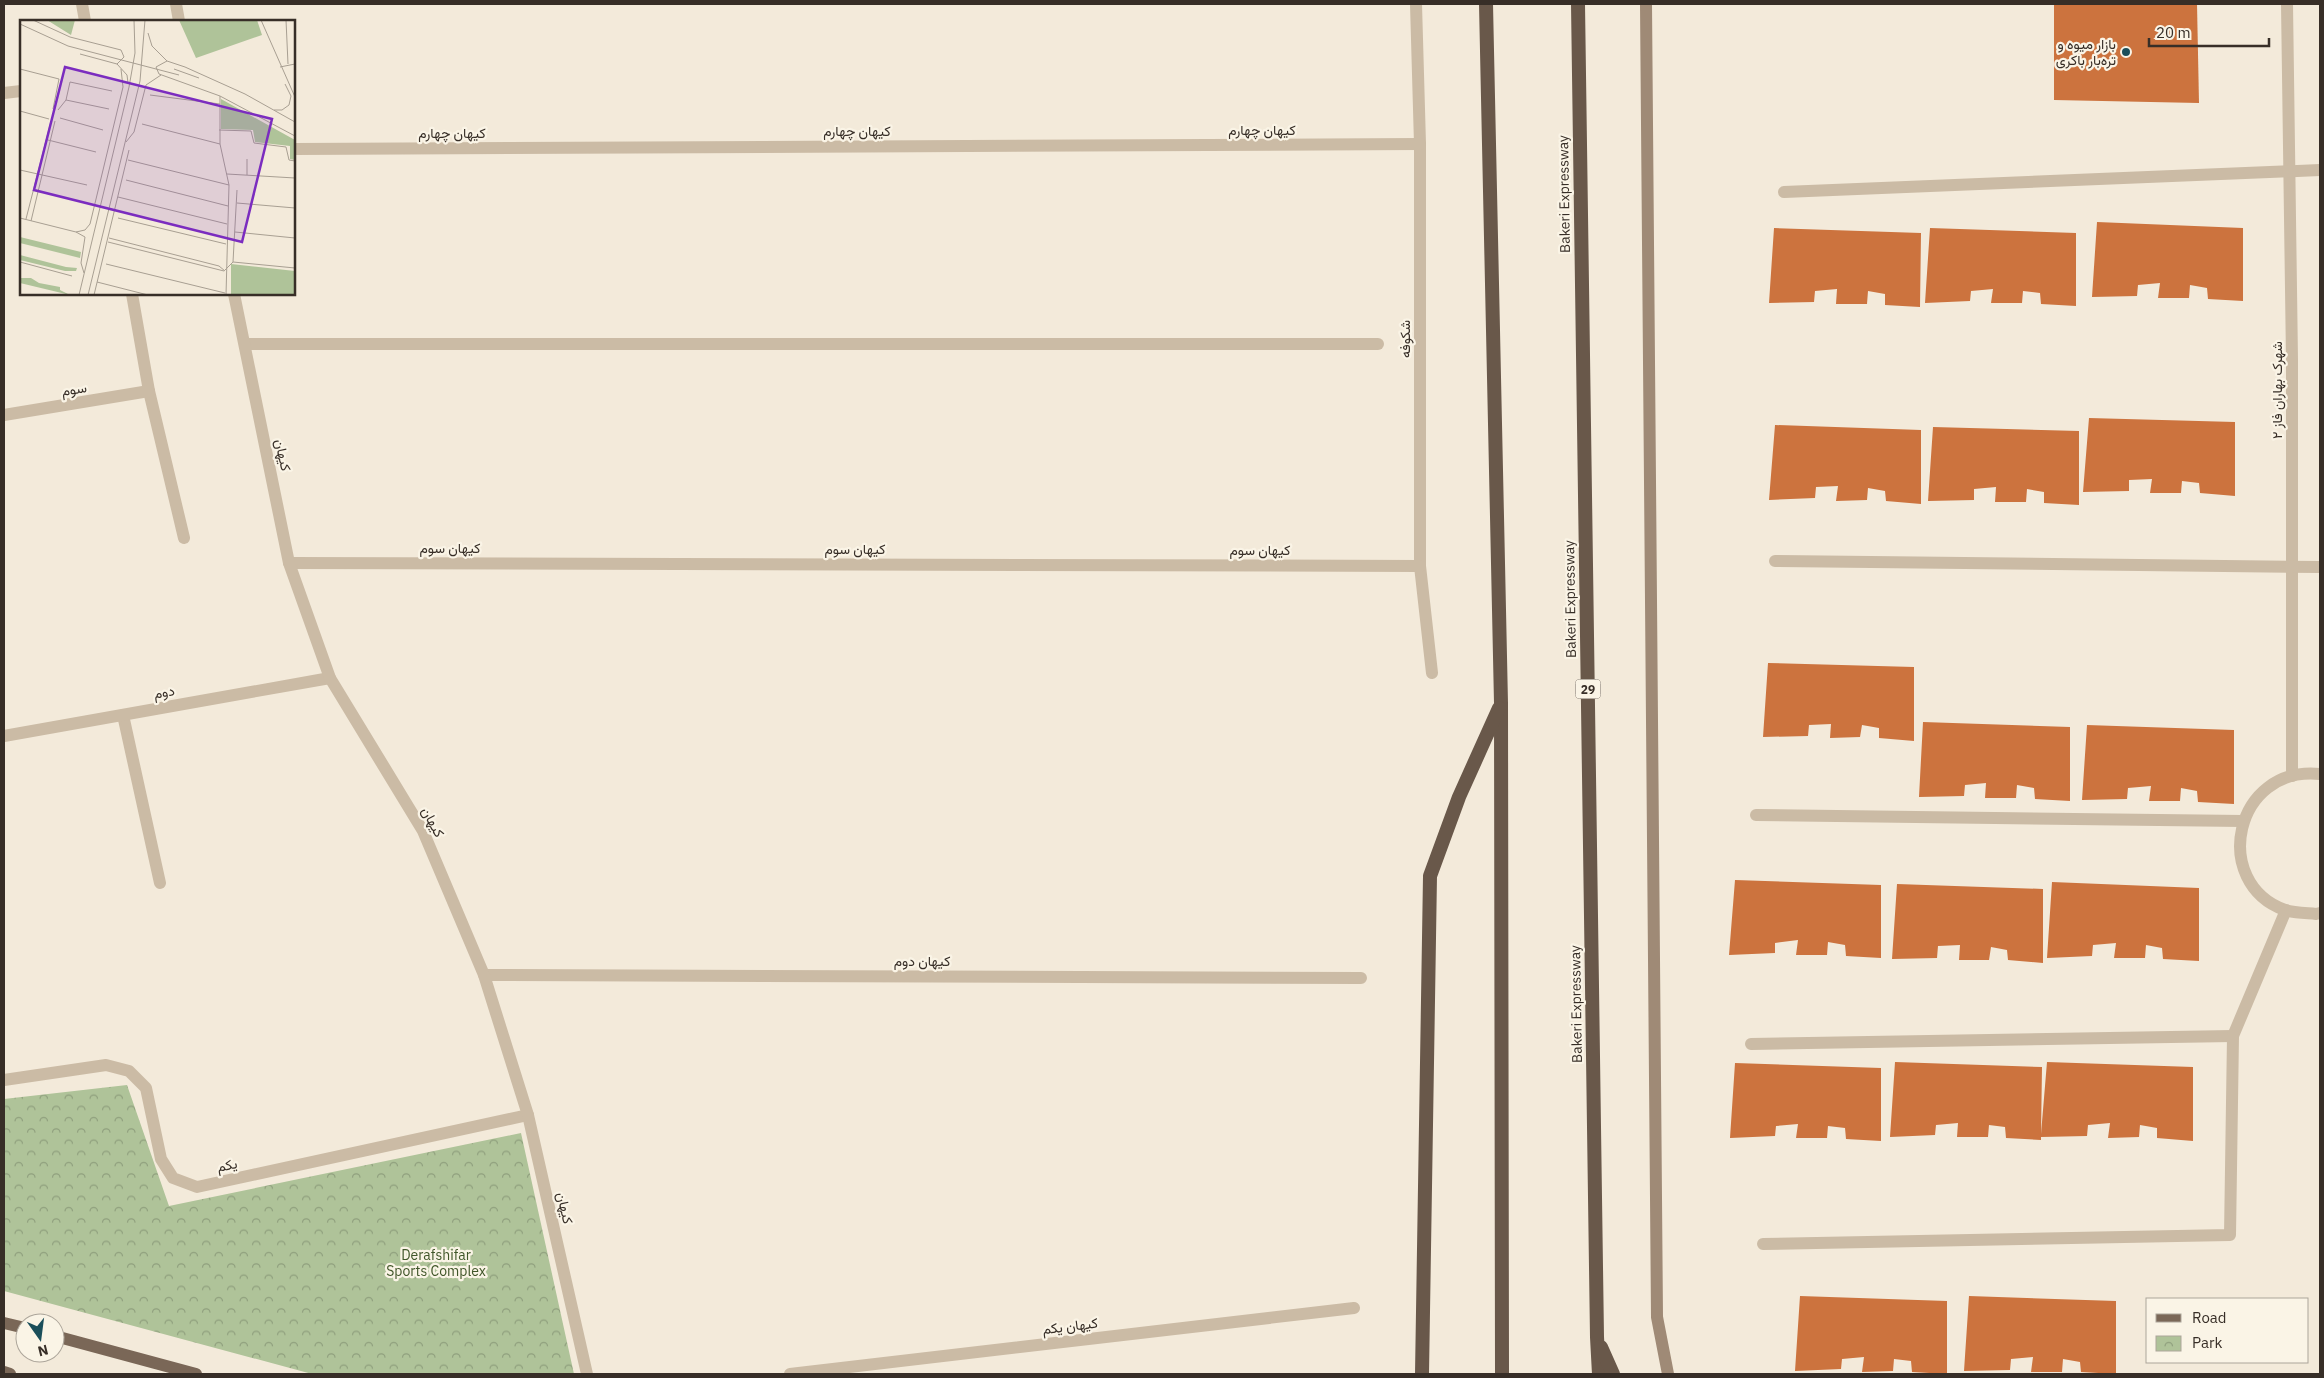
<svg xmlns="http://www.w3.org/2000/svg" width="2324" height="1378" viewBox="0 0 2324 1378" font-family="'IBM Plex Sans',Vazirmatn,sans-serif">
	<defs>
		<pattern id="park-crowns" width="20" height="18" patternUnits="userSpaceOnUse" patternTransform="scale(1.25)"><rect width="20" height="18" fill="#afc399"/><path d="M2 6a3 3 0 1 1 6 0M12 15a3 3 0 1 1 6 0" fill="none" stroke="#8f9f7d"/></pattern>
	</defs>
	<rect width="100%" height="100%" fill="#f3eada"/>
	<path fill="url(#park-crowns)" d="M127,1085L169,1206L521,1133L574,1374H312L4,1291V1099Z"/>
	<g fill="#cc733e">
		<path d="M2054,4H2197L2199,103L2054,100Z"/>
		<path d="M2097,222L2243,228V301L2208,299L2207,288L2190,285L2189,298H2158L2160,283L2138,285L2137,296L2092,297Z"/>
		<path d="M1774,228L1921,233L1920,307L1885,305V294L1868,291L1867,304H1836L1837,289L1815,291L1814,302L1769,303Z"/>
		<path d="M1930,228L2076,233V306L2041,304L2040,293L2023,291L2022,303H1991L1993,289L1971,291L1970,301L1925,303Z"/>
		<path d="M2089,418L2235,422V496L2200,493L2199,483L2182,481L2181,493H2150L2152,479L2129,480V491L2083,492Z"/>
		<path d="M1775,425L1921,430V504L1886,501L1885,491L1868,488L1867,500L1836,501L1838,486L1816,487L1815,498L1769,500Z"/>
		<path d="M1933,427L2079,431V505L2044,503V492L2027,489L2026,502H1995L1996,487L1974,489V500L1928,501Z"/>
		<path d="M1768,663L1914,667V741L1879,738V728L1862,725L1860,737L1830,738L1831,724L1809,725L1808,736L1763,737Z"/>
		<path d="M1923,722L2070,727V801L2035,799L2034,788L2017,785L2016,798H1985L1986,783L1965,785L1964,796L1919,797Z"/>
		<path d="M2087,725L2234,730V804L2198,802L2197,791L2181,788L2180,801H2149L2151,786L2128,788L2127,799L2082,800Z"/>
		<path d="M1735,880L1881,885V958L1846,956L1845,945L1828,942L1827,955H1796L1798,940L1775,943V953L1729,955Z"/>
		<path d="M2052,882L2199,888V961L2163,959L2162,948L2146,945L2145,958H2114L2116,943L2093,945L2092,956L2047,958Z"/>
		<path d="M1897,884L2043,889V963L2008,960L2007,950L1991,947L1989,960H1959L1960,945L1938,946L1937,958L1892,959Z"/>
		<path d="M1895,1062L2042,1067L2041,1134L2047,1062L2193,1067V1141L2157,1138V1128L2140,1125L2139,1137L2108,1138L2110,1123L2088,1125L2087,1136L2041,1137V1140L2006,1138L2005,1127L1989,1125L1988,1137H1957L1958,1123L1936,1125L1935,1135L1890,1137Z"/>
		<path d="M1735,1063L1881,1068V1141L1846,1139L1845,1128L1828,1126L1827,1138H1796L1798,1124L1776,1126L1775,1136L1730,1138Z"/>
		<path d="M1800,1296L1947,1301V1374L1912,1372L1911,1361L1894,1359L1893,1371L1862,1372L1864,1357L1842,1359L1841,1369L1795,1371Z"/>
		<path d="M1969,1296L2116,1301V1374L2081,1372L2080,1362L2063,1359L2062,1372H2031L2033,1357L2011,1359L2010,1370L1964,1371Z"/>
	</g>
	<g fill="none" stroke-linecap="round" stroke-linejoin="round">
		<g stroke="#cbbba5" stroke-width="12">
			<path d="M82,4L85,21"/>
			<path d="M1416,4L1420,144V566L1432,673"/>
			<path d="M2287,4L2292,360V776"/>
			<path d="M4,93L21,91"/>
			<path d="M294,149L1420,144"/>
			<path d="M1784,192L2320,170"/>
			<path d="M132,294L149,391L184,538"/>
			<path d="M245,344H1378"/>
			<path d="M4,415L149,391"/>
			<path d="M1775,561L2320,567"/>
			<path d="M289,563L1420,566"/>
			<path d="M123,715L160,883"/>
			<path d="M4,736L330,678"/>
			<path d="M2320,774C2234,765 2210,883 2285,910C2295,913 2306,913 2316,914L2320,913"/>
			<path d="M1756,815L2243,821"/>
			<path d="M484,975L1361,978"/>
			<path d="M1751,1044L2233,1036"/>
			<path d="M4,1080L106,1065L129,1071L146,1088L161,1159L173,1178L197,1187L528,1115"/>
			<path d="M1763,1244L2230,1235L2233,1036L2286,910"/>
			<path d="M790,1374L1354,1308"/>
		</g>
		<g stroke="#cbbba5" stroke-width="12">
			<path d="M176,4L179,21"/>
			<path d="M234,294L289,563L330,678L423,831L484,975L528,1115L587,1374"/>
		</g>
		<path stroke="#9f8a76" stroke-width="12" d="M1646,4L1657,1317L1668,1374"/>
		<g stroke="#7a6757" stroke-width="12">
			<path d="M4,1323L25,1328"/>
			<path d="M55,1336L196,1374"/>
			<path d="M4,1372L10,1374"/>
		</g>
		<g stroke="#69584a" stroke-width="14">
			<path d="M1486,4L1501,703L1502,1374"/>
			<path d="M1578,4L1597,1337L1599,1374"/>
			<path d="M1601,1347L1613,1374"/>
			<path d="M1422,1374L1430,876L1459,797L1499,708"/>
		</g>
	</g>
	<circle fill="#1a4e5a" stroke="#faf4e6" stroke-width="2" cx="2126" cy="52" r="5"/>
	<g text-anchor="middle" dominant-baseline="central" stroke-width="4.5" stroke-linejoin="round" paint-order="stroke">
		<rect fill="#faf4e6" stroke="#726960" stroke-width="1" x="1575.5" y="679.5" width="25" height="19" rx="4"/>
		<g font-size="12" font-weight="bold" fill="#372e27">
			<text x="1588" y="689">29</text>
		</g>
		<g font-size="14" fill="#372e27" stroke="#faf4e6" text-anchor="end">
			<text x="2116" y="44">بازار میوه و<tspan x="2116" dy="16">تره‌بار باکری</tspan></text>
		</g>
		<g font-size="14" fill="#372e27" stroke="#faf4e6">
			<text x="1262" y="130">کیهان چهارم</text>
			<text x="857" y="131">کیهان چهارم</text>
			<text x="452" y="133">کیهان چهارم</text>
			<text transform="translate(1564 194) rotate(-91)">Bakeri Expressway</text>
			<text transform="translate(1405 339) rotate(-90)">شکوفه</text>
			<text transform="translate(74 389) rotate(-9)">سوم</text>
			<text transform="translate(2277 390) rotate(-90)">شهرک بهاران فاز ۲</text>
			<text transform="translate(283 455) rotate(78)">کیهان</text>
			<text x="450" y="548">کیهان سوم</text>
			<text x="855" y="549">کیهان سوم</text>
			<text x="1260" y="550">کیهان سوم</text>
			<text transform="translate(1570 599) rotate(-91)">Bakeri Expressway</text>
			<text transform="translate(164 692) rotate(-10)">دوم</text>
			<text transform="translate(433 822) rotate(62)">کیهان</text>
			<text x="922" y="961">کیهان دوم</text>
			<text transform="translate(1576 1004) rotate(-91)">Bakeri Expressway</text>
			<text transform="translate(227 1165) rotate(-12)">یکم</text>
			<text transform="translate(565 1208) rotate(77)">کیهان</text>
			<text transform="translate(1070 1326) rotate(-7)">کیهان یکم</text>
		</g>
		<g font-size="14" fill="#405629" stroke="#faf4e6">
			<text x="436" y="1255">Derafshifar<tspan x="436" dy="16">Sports Complex</tspan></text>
		</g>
	</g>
	<g transform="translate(20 20)">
		<rect width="275" height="275" fill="#f3eada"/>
		<path d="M27,0H55L51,15ZM201,79L275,120V140L270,139V126L235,122L233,110L201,109ZM211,244L275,251V275H211Z" fill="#afc399"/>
		<path d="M159,0H237L242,15L176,38ZM0,217L61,232L60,238L0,223ZM0,235L46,247L57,248L56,251H45L0,240ZM0,258H11L19,263L40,267V270L50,275L0,263Z" fill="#afc399"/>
		<path fill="none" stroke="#a89f92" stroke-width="1" d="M13,0L50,17L101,30L104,37L97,44L60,34M241,0L275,77M266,0L268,44M0,4L48,26L159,55M128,13L132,26L147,41M97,44L107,55L108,63M260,47L275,44M0,49L39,59L33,89M154,49L179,58M130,75L200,84M200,76V124L209,165L206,275M46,80L89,89M38,90L46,80L50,62L92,71M254,90H262L269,85L271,76L265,64M0,91L29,99M40,98L83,110M275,102L225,74L165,47L147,41L136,47L139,54L200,76L275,116M122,104L200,124M199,110L231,111L234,123L266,127L269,140L275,141M28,120L76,132M106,122L114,112L126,65L141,55M108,140L209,165M0,150L67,165M207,154L275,158M227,155V139M106,160L208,186M98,177L207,204M217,183L275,188M0,198L56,212L65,217L61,243L64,253M98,198L206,224M6,199L31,101M11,201L35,101M56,212L65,210L70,204L103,67L101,49M215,212L275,218M89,218L199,246L205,251M88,222L204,251M0,242L52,256M213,242L275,248M86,244L205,273M205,250L213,242L217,170M77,262L128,275M59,275L109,67L115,33L114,0M68,275L120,61L125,0M74,275L109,130"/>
		<path fill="#7b2cbf" fill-opacity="0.15" stroke="#7b2cbf" stroke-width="2.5" d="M45,47L252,99L222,222L14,170Z"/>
		<rect width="275" height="275" fill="none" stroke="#372e27" stroke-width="2.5"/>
	</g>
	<rect width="2324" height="1378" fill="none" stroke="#372e27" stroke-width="10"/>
	<rect x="2146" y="1298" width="162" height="65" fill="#faf4e6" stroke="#aca59a"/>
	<rect x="2156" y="1314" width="25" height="8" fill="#7a6757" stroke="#aca59a"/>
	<text x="2192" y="1323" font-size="15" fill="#372e27">Road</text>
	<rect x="2156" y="1336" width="25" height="15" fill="url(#park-crowns)" stroke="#aca59a"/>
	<text x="2192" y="1348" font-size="15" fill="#372e27">Park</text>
	<g transform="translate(40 1338) rotate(166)"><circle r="24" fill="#faf4e6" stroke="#aca59a"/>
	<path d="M0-4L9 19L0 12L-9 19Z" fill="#1a4e5a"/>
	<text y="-8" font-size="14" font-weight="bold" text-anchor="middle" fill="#372e27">N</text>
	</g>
	<path d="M2149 38v8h120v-8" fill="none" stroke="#372e27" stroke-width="2.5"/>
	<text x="2156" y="38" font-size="15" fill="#372e27" stroke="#faf4e6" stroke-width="4" paint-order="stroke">20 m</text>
</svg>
